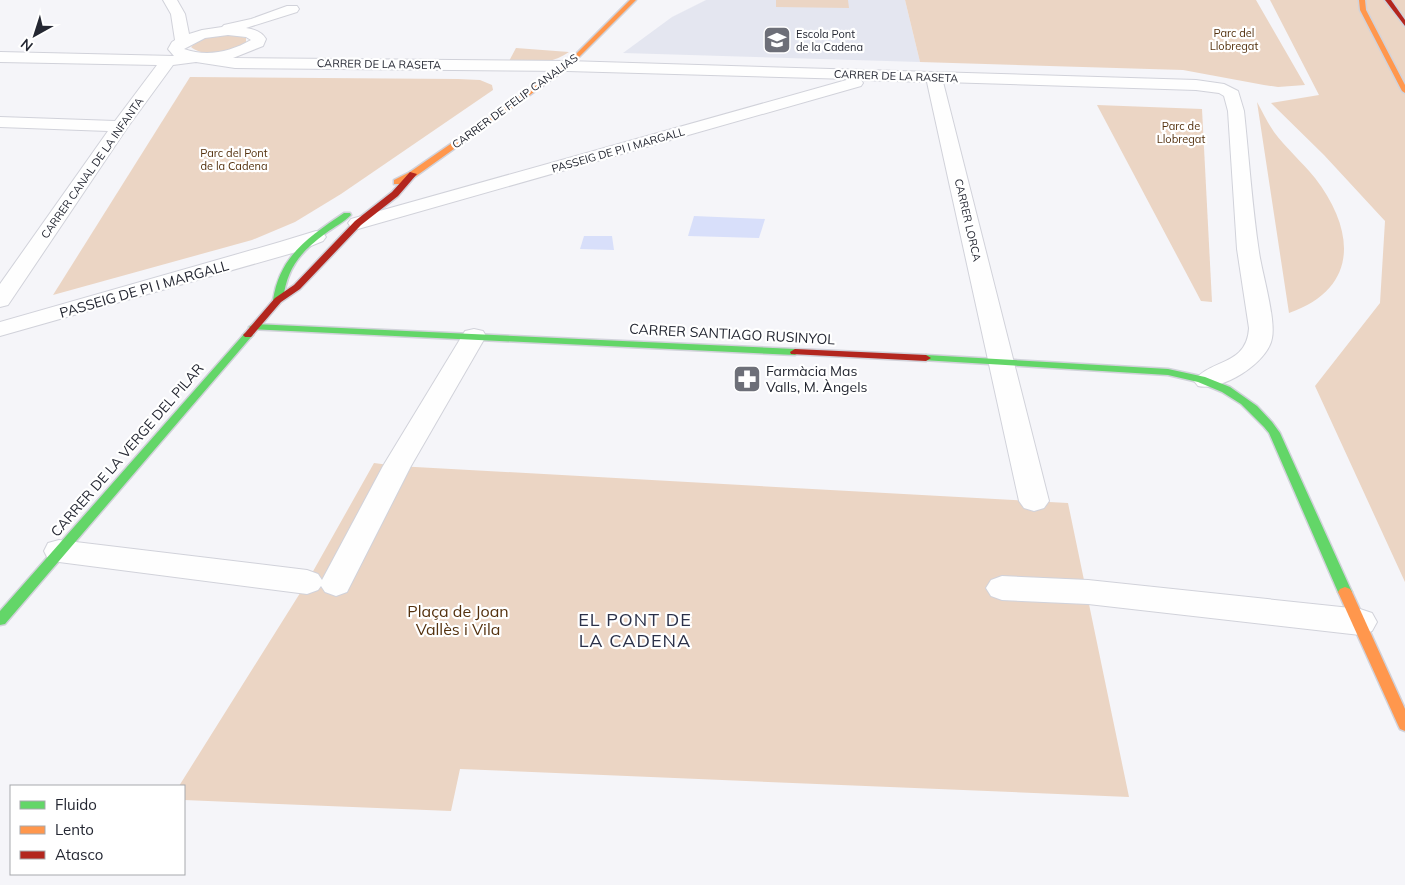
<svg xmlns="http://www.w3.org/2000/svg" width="1405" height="885" viewBox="0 0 1405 885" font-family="Mulish,sans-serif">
	<rect width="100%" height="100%" fill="#f5f5f9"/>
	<path fill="#e4e6f0" d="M706,0H905L920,62L623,53L672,17Z"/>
	<g fill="#ebd5c4">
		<path d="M776,0H848L849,8L776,7Z"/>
		<path d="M905,0H1256L1305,85L1278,87L1264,85L1183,70L920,62Z"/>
		<path d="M1270,0H1405V582L1315,386L1380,303L1385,221L1324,155L1271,103L1319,95Z"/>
		<path d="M230,34L246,38V43C233,51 205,59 191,47L202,38Z"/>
		<path d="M516,48L569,52C551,65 529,63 508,63Z"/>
		<path d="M190,77L458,79L480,80L492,85L493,90L341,194L295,222L252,240L53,295Z"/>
		<path d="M1257,102C1262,111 1267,122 1274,132C1286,148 1302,162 1315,178C1355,230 1360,288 1289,313Z"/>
		<path d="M1097,105L1202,109L1212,302L1201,301Z"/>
		<path d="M374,463L397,466L1068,503L1129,797L460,769L451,811L184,800V786H179L307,582Z"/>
	</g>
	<g fill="#d8dffa">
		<path d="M694,216L765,219L759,238L688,236Z"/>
		<path d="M584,236H612L614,250L580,249Z"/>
	</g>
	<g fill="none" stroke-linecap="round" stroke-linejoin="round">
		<g stroke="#d1d2da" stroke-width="2">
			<g id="street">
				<path d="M163,0H177L185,14L189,34L202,30L222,27L224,25L251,19L287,6H297L299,9L297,12L246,28C254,29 262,32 266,39L263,46L233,58H235L567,61L1196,80L1224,84L1238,91L1244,111C1249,158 1252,205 1259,252C1262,273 1276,319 1272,338C1268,363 1221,392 1198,386L1194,381C1210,359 1247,366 1249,328L1237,249L1228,111L1224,96L1219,93L1196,90L943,82L1049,501L1044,508L1034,511L1024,508L1019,501L927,82L861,80L863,83L861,86L365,227L358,229L351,227L348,223L351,219L850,79L567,71L235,68L196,62L173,65L127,128L8,305L0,307V284L108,131L0,127V117L115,121L157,65L0,62V52L174,56L168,49L172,42L175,40L171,14ZM228,35L246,37L251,40C230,52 207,57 184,49L205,38Z"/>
				<path d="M316,231L323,233L326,237L323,241L296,252L0,336V322L280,242Z"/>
				<path d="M474,329L483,331L486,336L411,466L347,592L336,596L325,592L321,586L318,590L307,594L59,562L48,559L44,551L48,543L59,540L307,570L318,574L322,580L383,466L462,336L465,331Z"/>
				<path d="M1002,576L1088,580L1360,609L1372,613L1377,622L1372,631L1360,635L1088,604L1002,600L991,596L986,588L991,580Z"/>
			</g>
		</g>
		<g stroke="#d1d2da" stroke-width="3">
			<g id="fast">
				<path d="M344,213H350L351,215C344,222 334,227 326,233C300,252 287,268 283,300L278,303L275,302L273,300C280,255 309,237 344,213Z"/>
				<path d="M254,324L795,349L800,352L795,355L251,329L249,327Z"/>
				<path d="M248,332L253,335L251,337L5,624L0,625V611L245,333Z"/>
				<path d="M926,355L1168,369L1205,377L1230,387L1257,406L1272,422L1280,433L1352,592L1350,595L1345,597L1340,595L1338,592L1269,433L1264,427L1241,404L1222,392L1198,382L1168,375L922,360L921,358Z"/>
			</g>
		</g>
		<g stroke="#d1d2da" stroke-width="3">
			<g id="slow">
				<path d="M630,0H636L569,67L416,176L400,184H394V180L410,172L565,65Z"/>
				<path d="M1359,0H1365L1366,10L1405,85V93L1402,91L1360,10Z"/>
				<path d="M1345,587L1350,589L1352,592L1405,709V731L1400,729L1398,725L1338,592L1340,589Z"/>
			</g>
		</g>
		<g stroke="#d1d2da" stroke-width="3">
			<g id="jam">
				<path d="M1385,0H1391L1405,20V26Z"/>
				<path d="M410,172L417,174L398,196L361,225L300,289L281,302L251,337H245L243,335L245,333L275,298L294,285L355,221L392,192Z"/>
				<path d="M795,349L926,355L931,358L926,361L791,354L790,352Z"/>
			</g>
		</g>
		<use href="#street" fill="#fefefe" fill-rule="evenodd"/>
		<use href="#fast" fill="#63d668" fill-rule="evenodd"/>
		<use href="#slow" fill="#ff974d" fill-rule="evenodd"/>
		<use href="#jam" fill="#b3261e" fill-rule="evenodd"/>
	</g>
	<defs>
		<g id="school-square" transform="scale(1.4375)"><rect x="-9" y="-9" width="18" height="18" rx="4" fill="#6d6f78" stroke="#fff"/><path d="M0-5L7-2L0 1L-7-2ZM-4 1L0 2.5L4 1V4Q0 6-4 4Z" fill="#fff"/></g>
		<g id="pharmacy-square" transform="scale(1.4375)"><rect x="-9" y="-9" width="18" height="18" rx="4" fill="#6d6f78" stroke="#fff"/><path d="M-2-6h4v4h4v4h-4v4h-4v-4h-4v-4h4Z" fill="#fff"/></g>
	</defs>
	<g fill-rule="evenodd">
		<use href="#school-square" x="777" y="40"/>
		<use href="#pharmacy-square" x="747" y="379"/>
	</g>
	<g text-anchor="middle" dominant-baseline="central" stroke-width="4.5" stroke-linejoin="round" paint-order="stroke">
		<g font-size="11" fill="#54310e" stroke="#fff">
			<text x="1234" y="33">Parc del<tspan x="1234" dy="13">Llobregat</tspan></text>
			<text x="1181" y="126">Parc de<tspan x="1181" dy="13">Llobregat</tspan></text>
			<text x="234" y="153">Parc del Pont<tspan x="234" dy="13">de la Cadena</tspan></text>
		</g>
		<g font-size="11" fill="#242732" stroke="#fff" text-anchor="start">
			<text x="796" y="34">Escola Pont<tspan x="796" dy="13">de la Cadena</tspan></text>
		</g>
		<g font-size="11" fill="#242732" stroke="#fff">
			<text transform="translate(379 64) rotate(1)">CARRER DE LA RASETA</text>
			<text transform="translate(896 76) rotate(2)">CARRER DE LA RASETA</text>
			<text transform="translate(515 101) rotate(-36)">CARRER DE FELIP CANALIAS</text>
			<text transform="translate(618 150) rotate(-16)">PASSEIG DE PI I MARGALL</text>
			<text transform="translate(92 168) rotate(-55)">CARRER CANAL DE LA INFANTA</text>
			<text transform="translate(968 220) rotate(77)">CARRER LORCA</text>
		</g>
		<g font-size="14" fill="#242732" stroke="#fff">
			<text transform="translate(144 289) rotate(-16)">PASSEIG DE PI I MARGALL</text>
			<text transform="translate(732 334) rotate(3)">CARRER SANTIAGO RUSINYOL</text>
			<text transform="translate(127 450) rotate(-49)">CARRER DE LA VERGE DEL PILAR</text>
		</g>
		<g font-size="14" fill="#242732" stroke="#fff" text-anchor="start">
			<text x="766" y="371">Farmàcia Mas<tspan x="766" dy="16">Valls, M. Àngels</tspan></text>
		</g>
		<g font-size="16" fill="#54310e" stroke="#fff">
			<text x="458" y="611">Plaça de Joan<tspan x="458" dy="18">Vallès i Vila</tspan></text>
		</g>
		<g font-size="18" letter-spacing="1" fill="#2b3149" stroke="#fff">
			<text x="635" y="619">EL PONT DE<tspan x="635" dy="21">LA CADENA</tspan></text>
		</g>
	</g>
	<rect x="10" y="785" width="175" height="90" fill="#ffffff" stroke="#a7a9ad"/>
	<rect x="20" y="801" width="25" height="8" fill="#63d668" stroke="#a7a9ad"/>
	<text x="55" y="810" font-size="15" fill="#242732">Fluido</text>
	<rect x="20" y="826" width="25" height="8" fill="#ff974d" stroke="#a7a9ad"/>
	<text x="55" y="835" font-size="15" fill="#242732">Lento</text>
	<rect x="20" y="851" width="25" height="8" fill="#b3261e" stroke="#a7a9ad"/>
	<text x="55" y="860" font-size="15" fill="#242732">Atasco</text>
	<g transform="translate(35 35) rotate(219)" stroke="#ffffff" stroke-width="4" paint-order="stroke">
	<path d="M0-4L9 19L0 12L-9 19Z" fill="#242732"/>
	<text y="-8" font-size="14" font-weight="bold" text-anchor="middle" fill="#242732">N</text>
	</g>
</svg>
